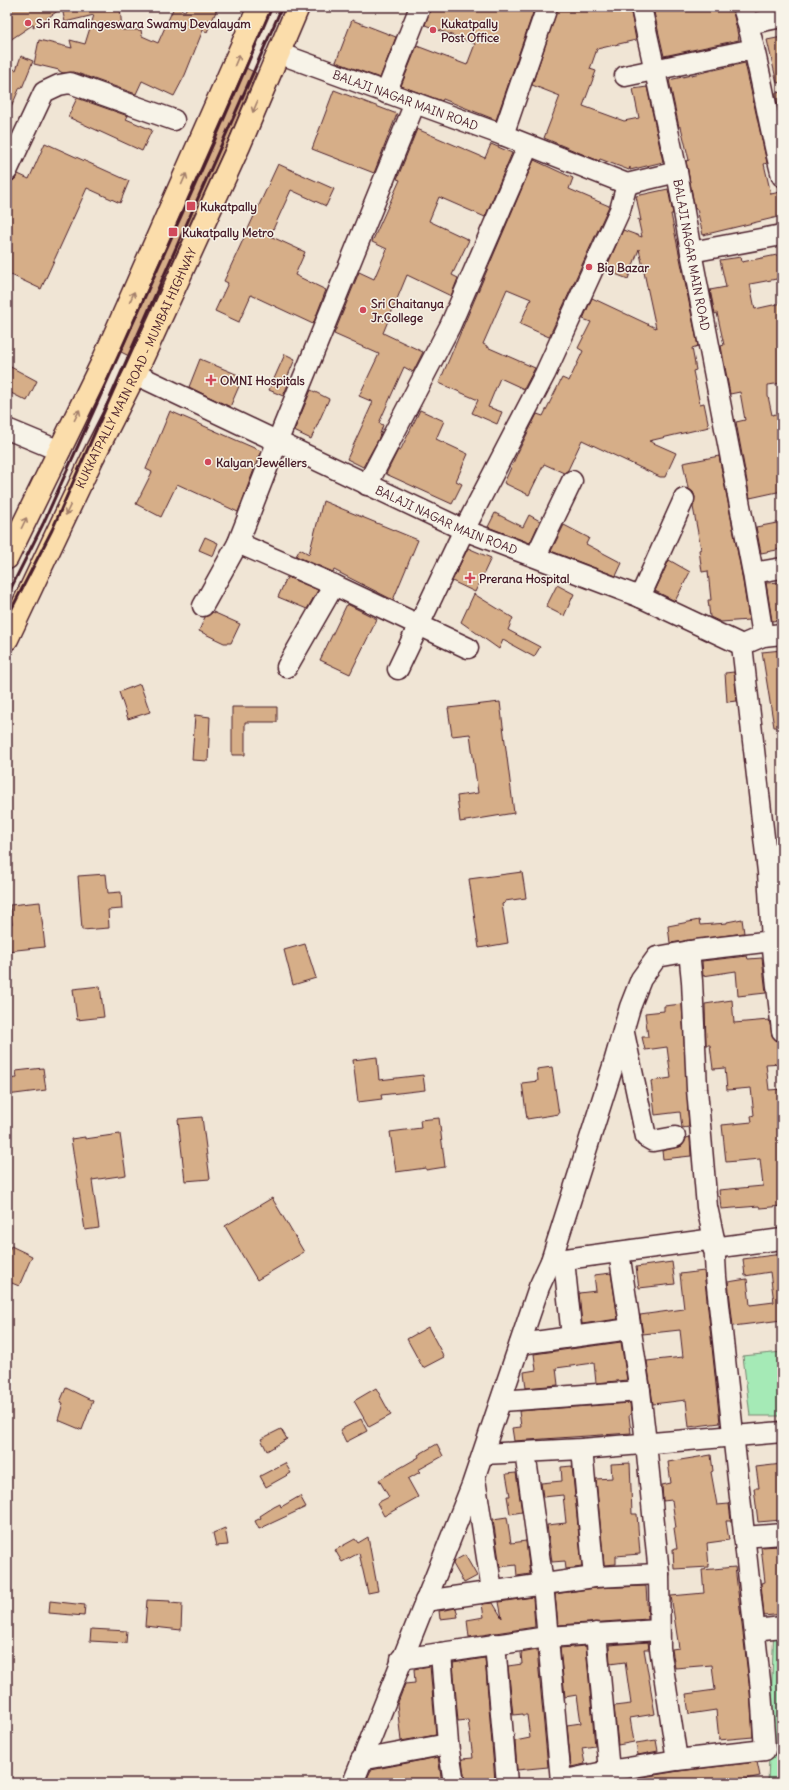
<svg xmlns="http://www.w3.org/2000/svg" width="789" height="1790" viewBox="0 0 789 1790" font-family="Delius,sans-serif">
	<rect width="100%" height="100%" fill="#f0e5d5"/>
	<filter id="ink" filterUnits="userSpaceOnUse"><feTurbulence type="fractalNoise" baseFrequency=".025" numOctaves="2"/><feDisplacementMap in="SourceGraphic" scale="8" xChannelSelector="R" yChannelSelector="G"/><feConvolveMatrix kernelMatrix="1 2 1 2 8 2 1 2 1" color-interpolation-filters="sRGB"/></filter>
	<g filter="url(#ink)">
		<g fill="#a5eab6" stroke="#788470">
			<path d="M782,1352V1416H750L743,1356Z"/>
			<path d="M782,1623V1783H768L774,1624Z"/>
		</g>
		<g fill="#d6ae88" stroke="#4a1f2b">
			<path d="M7,7H120L122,30H141L142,36L158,43L174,7L185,11L187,7H218L207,32L203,30L185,75L174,96L142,81L136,94L74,72L63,73L59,71V70L34,64L39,40L72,48L70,40L85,44L94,15L65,22L62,8L33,28L34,24L7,42Z"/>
			<path d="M431,7H535L496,120L443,99L442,101L401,86L417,46L467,65L475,44L425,25Z"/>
			<path d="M558,7H630L636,40L597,49L590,69L596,71L583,106L624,121L639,118L633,89L647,87L663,162L630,170V167L629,170L600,159L599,161L544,138L560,96L532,85Z"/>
			<path d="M658,7H732L739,40L664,56L653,8Z"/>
			<path d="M352,20L396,37L380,78L336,62Z"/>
			<path d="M782,37V82L777,83L767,40Z"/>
			<path d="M21,56L33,61L22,88L20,87L7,117V66L16,70Z"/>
			<path d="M745,63L767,163L764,164L771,194L780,192L782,216L703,235L697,209H695L686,161L689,160L681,127H679L669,80Z"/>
			<path d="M246,68L256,73L228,141L129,356L121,352Z"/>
			<path d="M334,90L397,114L374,173L312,149Z"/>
			<path d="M782,92V119H781L775,93Z"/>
			<path d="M77,98L128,116L126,119L152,130L142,151L68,117Z"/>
			<path d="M417,129L485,158L491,144L512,153L485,217L439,197L429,221L469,240L452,275L458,278L451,296L407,275L383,333L423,352L413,372L404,367L379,423L383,425L378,440L363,467L347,459L373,402L359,396L379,354L334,334L359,272L374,279L387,249L372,242L400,180L397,179Z"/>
			<path d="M45,143L129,181L120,203L87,188L41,289L7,273V183L14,180L18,174L29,179Z"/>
			<path d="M534,160L573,178L569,189L609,206L549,337L520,324L531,299L507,289L483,344L487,346V347L535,368L524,389L500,378L488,407L502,412L497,424L472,413L478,400L439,383Z"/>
			<path d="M278,164L334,189L326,206L291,190L270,236L305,252L295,275L326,290L313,324L251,295L239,322L215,311L228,283L224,281Z"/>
			<path d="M668,189L673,214H671L698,346L692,348L696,370L693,371L700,404L704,403L709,427L649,441L676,453L665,477H660L582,440L568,470L564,473L544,464L529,495L504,483L518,452L537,414L543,416L562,378L569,381L583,351L578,348L591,322L583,319L592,298L656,328L639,249L628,279L605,270L623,230L642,237L638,219L641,221L636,196Z"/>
			<path d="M782,254V278L750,284L755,309L782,303V383L768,385V396L772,415L782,412V491L750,498L736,422L745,420L740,392L730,394L721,346L724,345L717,313L715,314L710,290L726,287L720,260L741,257L742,262Z"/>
			<path d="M285,354L295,359L287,378L290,380L283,396L269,390Z"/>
			<path d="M200,359L243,377L230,407L189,387Z"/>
			<path d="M7,365L37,381L27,401L7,391Z"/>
			<path d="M311,390L329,399L311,439L294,431Z"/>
			<path d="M420,410L444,421L436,439L468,454L456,481L462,484L452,504L386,474L398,450L400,451Z"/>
			<path d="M170,411L261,451L238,512L177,484L161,517L136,504L152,472L146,469Z"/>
			<path d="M719,456L742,575L749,620L721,622L710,617L708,600H711L708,571L702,572L699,550L701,549L693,507L695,497L693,492L688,488L683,463Z"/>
			<path d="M323,501L418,540L393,600L334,570L333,572L296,556L300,549L309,554Z"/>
			<path d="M495,513L523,527L529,515L540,521L530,543L488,527Z"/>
			<path d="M782,522V549L761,553L756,527Z"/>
			<path d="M564,525L589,538L586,544L622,563L616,576L551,551Z"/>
			<path d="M205,537L218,543L213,556L199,550Z"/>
			<path d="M468,548L491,558L475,592L452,581Z"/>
			<path d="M669,560L690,572L675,601L655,591Z"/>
			<path d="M287,577L318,590L307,609L278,597Z"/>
			<path d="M782,582V620L772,621L766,583Z"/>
			<path d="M557,585L574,594L564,616L546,607Z"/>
			<path d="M474,594L513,618L508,630L540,647L534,657L503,640L499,649L461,622Z"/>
			<path d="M347,604L377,619L350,674L320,660Z"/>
			<path d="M213,612L240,624L231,643H224L199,631L205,617Z"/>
			<path d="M782,650V727H774L762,652Z"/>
			<path d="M734,672L737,701L727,702L725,673Z"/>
			<path d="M140,684L150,712L128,719L119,692Z"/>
			<path d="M500,702L514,813L460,822L457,796L478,793L470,734L452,736L448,708Z"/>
			<path d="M232,707H277V722H245V755H232Z"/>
			<path d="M195,715L210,717L208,761L192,760Z"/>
			<path d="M522,872L526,898L505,901V903L502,904L508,943L479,948L469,879Z"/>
			<path d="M106,874L108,893L121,892L122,909L108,910L109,928L82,930L78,876Z"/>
			<path d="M40,902L45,947L7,951V924H12L10,905Z"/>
			<path d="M742,919L744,933L670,943L668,926L699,920L700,925L727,923V922Z"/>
			<path d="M305,944L316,978L293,985L284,950Z"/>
			<path d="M747,956L748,959L762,958L766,993L738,996L736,971L703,976L702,961Z"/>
			<path d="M100,986L104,1017L77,1020L73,989Z"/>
			<path d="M732,1000L734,1023L769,1020L773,1037L781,1042L782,1063L766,1064L769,1090L782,1089V1206L760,1208L759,1206L721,1209L719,1190L763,1186L760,1159L726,1162L722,1125L752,1122L751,1116L754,1115L751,1088L727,1090L725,1068L713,1069L710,1045H706L705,1004Z"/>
			<path d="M682,1004L689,1127L682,1128L680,1112L655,1115L651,1081L671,1078L667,1047L645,1050L642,1037H648L645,1013L664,1011V1006Z"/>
			<path d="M377,1057L379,1080L423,1075L425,1090L381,1095L382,1099L358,1102L353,1060Z"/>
			<path d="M552,1067L559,1114L527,1119L522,1083L538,1081L537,1069Z"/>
			<path d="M43,1068L46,1090L7,1095V1079L17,1078L16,1071Z"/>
			<path d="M202,1117L210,1179L185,1181L178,1119Z"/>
			<path d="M439,1118L445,1167L426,1170V1168L396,1172L390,1132L421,1128L420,1120Z"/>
			<path d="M120,1134L126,1175L92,1180L99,1228L85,1230L71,1139L85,1137V1139Z"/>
			<path d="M690,1137L691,1156L663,1159L662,1151L682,1146L686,1138Z"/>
			<path d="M272,1198L304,1252L257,1280L225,1226Z"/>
			<path d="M11,1246L32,1256L19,1286L7,1281V1255Z"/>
			<path d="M782,1254V1320L733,1326L728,1282L747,1279L750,1305L774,1302L770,1272L745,1276L743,1259Z"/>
			<path d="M672,1262L675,1284L639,1288L636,1267Z"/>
			<path d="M704,1271L720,1423L689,1427L686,1400L653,1404L647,1361L683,1357L680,1330L643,1334L640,1315L684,1309L680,1274Z"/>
			<path d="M611,1273L618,1319L582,1324L579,1293L596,1291L594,1275Z"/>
			<path d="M428,1327L444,1357L423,1368L407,1339Z"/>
			<path d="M621,1342L627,1380L596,1383L594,1363L556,1368L558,1385L526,1388L524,1372L536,1370L534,1354Z"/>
			<path d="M66,1388L93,1401L82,1430L58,1420L63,1403L60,1402Z"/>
			<path d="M376,1388L391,1415L369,1427L354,1401Z"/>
			<path d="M630,1403L631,1414L629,1415L631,1433L514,1441L512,1428L521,1427L519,1411Z"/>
			<path d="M361,1419L367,1431L346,1442L340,1430Z"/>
			<path d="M281,1429L287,1439L267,1451L261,1439Z"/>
			<path d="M437,1444L443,1456L418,1470L420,1472L408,1479L418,1497L384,1516L377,1503L389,1497L379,1480L419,1457L418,1455Z"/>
			<path d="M711,1455L713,1471L711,1472L717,1505L729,1504L731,1521H726L729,1540L707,1543L709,1567L674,1569L673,1549H677L674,1528H676L672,1500L663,1501L662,1485L671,1483L668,1462Z"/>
			<path d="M285,1463L291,1473L266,1487L260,1476Z"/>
			<path d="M630,1463L632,1514H637L640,1554L616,1556V1564L604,1565L596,1479L612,1478L611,1464Z"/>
			<path d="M782,1464V1520L758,1522L754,1488H759L756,1467Z"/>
			<path d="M572,1466L582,1567L566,1569L565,1561L552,1562L547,1525L566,1523L563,1495L543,1497L541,1483L562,1481L561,1467Z"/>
			<path d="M516,1473L522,1512L510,1514L507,1496H510L506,1474Z"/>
			<path d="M300,1496L306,1507L259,1529L255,1521L261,1518L260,1516L274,1507L280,1504L281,1507Z"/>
			<path d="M507,1517L511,1543L526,1541L530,1574L517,1576L516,1565L500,1567L493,1519Z"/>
			<path d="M225,1528L228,1545L216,1546L213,1533Z"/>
			<path d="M368,1537L378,1591L368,1593L359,1553L342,1562L335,1550L355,1539L358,1543Z"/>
			<path d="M781,1546L782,1578H780L782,1614L764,1616L761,1583L765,1582L761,1547Z"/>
			<path d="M465,1555L477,1576L464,1583L453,1564L454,1561Z"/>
			<path d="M735,1567L750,1691L753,1737L719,1740L716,1710L689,1714L686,1694L715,1690L712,1665L675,1668L672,1649L679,1648L671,1596L704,1593L702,1570Z"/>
			<path d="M646,1586L648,1619L558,1625L555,1594L595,1588Z"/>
			<path d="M533,1597L535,1627L469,1637L467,1620L484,1617L482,1604L493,1603L502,1618L499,1602Z"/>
			<path d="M147,1600L170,1601V1603L182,1604L181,1630L145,1626Z"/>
			<path d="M50,1601L85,1605L84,1616L49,1613Z"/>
			<path d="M456,1608L458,1617L440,1619L439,1611Z"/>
			<path d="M91,1629L127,1631L126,1643L90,1641Z"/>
			<path d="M648,1642L649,1649H644L655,1714L630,1718L634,1742L618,1745L614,1706L631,1704L625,1662L610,1664L609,1645Z"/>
			<path d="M586,1646L595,1746L582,1748L585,1764L571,1767L567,1725L581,1723L577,1695L565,1697L560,1648Z"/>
			<path d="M537,1650L548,1767L517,1770L515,1741L530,1738L527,1715H523V1714L513,1715L508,1666L522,1664L521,1653Z"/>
			<path d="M485,1658L495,1781L465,1783L462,1759L473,1758L468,1720L458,1721L453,1663Z"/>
			<path d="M430,1666L436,1735L401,1741L397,1705L405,1684L415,1683L414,1669Z"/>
			<path d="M656,1740L658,1751L638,1755L636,1743Z"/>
			<path d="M438,1757L442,1783H392L391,1780L365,1783L371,1770Z"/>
			<path d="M757,1762L760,1776L737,1781L721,1783H637L636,1778L679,1771Z"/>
		</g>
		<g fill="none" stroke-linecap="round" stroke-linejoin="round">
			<g stroke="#4a1f2b" stroke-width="23">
				<g id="minor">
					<path id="s1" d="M641,7L677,172L691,252L753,573L763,636"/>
					<path d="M743,7C760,62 767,120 782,176"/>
					<path d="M748,24L782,17"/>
					<path id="s2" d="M278,53L503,135L627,184L677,172"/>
					<path d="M625,76L754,49"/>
					<path d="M386,93L420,7"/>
					<path d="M503,135L547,7"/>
					<path d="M7,171L44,92L59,85L70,83L174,120"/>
					<path d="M691,252L782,235"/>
					<path id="s3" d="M135,374L464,530L640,597L742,645L763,636L782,634"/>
					<path d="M7,429L60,451"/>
					<path d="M367,485L450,326L528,146"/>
					<path d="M238,543L334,585L468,648"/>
					<path d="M536,556L572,481"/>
					<path d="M753,573L782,568"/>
					<path d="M640,597L684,499"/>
					<path d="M203,606L238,543L278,440L415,103"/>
					<path d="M287,667L334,585"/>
					<path d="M398,669L464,530L545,374L620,210L627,184"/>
					<path d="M772,941L782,1031"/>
					<path d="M624,1033L646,1137L653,1141L675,1137"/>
					<path d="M713,1248L782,1239"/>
					<path d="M619,1252L640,1391L646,1443L659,1574L660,1648L677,1760L765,1750L761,1690L716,1277L714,1239L707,1207L697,1089L692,981L689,951"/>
					<path d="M564,1260L572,1337"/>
					<path d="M551,1261L714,1239"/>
					<path d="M520,1344L630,1329"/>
					<path d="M501,1401L640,1391"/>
					<path d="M582,1449L594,1577"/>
					<path d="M525,1452L543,1584L561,1781L609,1771L677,1760"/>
					<path d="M483,1454L582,1449L782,1432"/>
					<path d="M475,1479L492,1591"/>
					<path d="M744,1537L782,1534"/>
					<path d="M425,1601L594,1577L659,1574"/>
					<path d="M755,1630L782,1627"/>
					<path d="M596,1633L609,1771"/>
					<path d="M495,1644L507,1783"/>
					<path d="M441,1653L448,1744L454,1783"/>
					<path d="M401,1659L547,1637L659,1630"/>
					<path d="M361,1760L448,1744"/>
					<path d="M353,1783L472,1485L539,1287L551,1261L613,1066L630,1007L641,979L657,957L696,950L772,941L768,872L742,645"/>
				</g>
			</g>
			<g stroke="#4a1f2b" stroke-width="25">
				<g id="highway">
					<path d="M7,558L104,359L259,7"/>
					<path id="s4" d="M7,639L93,457L135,374L239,146L298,7"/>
				</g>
			</g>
			<use href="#minor" stroke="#f7f3e8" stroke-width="20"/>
			<use href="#highway" stroke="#fbddab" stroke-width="22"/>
			<g stroke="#4a1f2b" stroke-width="3">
				<path d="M7,596L43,524L207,158L272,7"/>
				<path d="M7,618L52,530L282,7"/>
			</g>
		</g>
		<defs><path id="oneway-shaft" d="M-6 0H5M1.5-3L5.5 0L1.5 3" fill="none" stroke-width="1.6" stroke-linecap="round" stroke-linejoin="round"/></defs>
		<g stroke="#a27e6b">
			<use href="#oneway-shaft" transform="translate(237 60) rotate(-67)"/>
			<use href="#oneway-shaft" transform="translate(255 107) rotate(113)"/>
			<use href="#oneway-shaft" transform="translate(184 179) rotate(-66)"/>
			<use href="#oneway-shaft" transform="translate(132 297) rotate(-66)"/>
			<use href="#oneway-shaft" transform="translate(77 415) rotate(-64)"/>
			<use href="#oneway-shaft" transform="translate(68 510) rotate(115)"/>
			<use href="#oneway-shaft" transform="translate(24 523) rotate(-64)"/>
		</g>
	</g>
	<g fill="#d1495b" stroke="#f7f3e8" stroke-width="1.5">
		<circle cx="28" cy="23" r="4"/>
		<circle cx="433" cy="30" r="4"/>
		<rect x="186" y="201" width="10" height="10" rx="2"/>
		<rect x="168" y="227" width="10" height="10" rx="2"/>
		<circle cx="589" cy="267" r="4"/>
		<circle cx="363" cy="310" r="4"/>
		<path d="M209 374h4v4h4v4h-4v4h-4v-4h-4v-4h4z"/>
		<circle cx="208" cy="462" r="4"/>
		<path d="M468 572h4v4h4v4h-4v4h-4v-4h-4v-4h4z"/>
	</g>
	<g text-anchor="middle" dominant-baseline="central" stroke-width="3" stroke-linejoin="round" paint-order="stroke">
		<g font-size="12" font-weight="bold" fill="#4a1f2b" stroke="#f7f3e8" text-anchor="start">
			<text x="36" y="23">Sri Ramalingeswara Swamy Devalayam</text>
			<text x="441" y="23">Kukatpally<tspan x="441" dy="14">Post Office</tspan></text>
			<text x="200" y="206">Kukatpally</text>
			<text x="182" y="232">Kukatpally Metro</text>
			<text x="597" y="267">Big Bazar</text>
			<text x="371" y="303">Sri Chaitanya<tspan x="371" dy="14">Jr.College</tspan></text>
			<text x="220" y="380">OMNI Hospitals</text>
			<text x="216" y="462">Kalyan Jewellers</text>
			<text x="479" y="578">Prerana Hospital</text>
		</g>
		<g font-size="12" fill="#4a1f2b" stroke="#f7f3e8">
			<text stroke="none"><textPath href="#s2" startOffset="136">BALAJI NAGAR MAIN ROAD</textPath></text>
			<text stroke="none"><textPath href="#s1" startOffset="253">BALAJI NAGAR MAIN ROAD</textPath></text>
			<text stroke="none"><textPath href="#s4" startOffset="300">KUKKATPALLY MAIN ROAD - MUMBAI HIGHWAY</textPath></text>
			<text stroke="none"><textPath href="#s3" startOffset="344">BALAJI NAGAR MAIN ROAD</textPath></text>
		</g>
	</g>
	<rect width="789" height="1790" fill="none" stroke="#f7f3e8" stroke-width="24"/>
	<rect x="12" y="12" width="765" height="1766" fill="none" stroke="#4a1f2b" stroke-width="1.5" filter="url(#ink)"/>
</svg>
